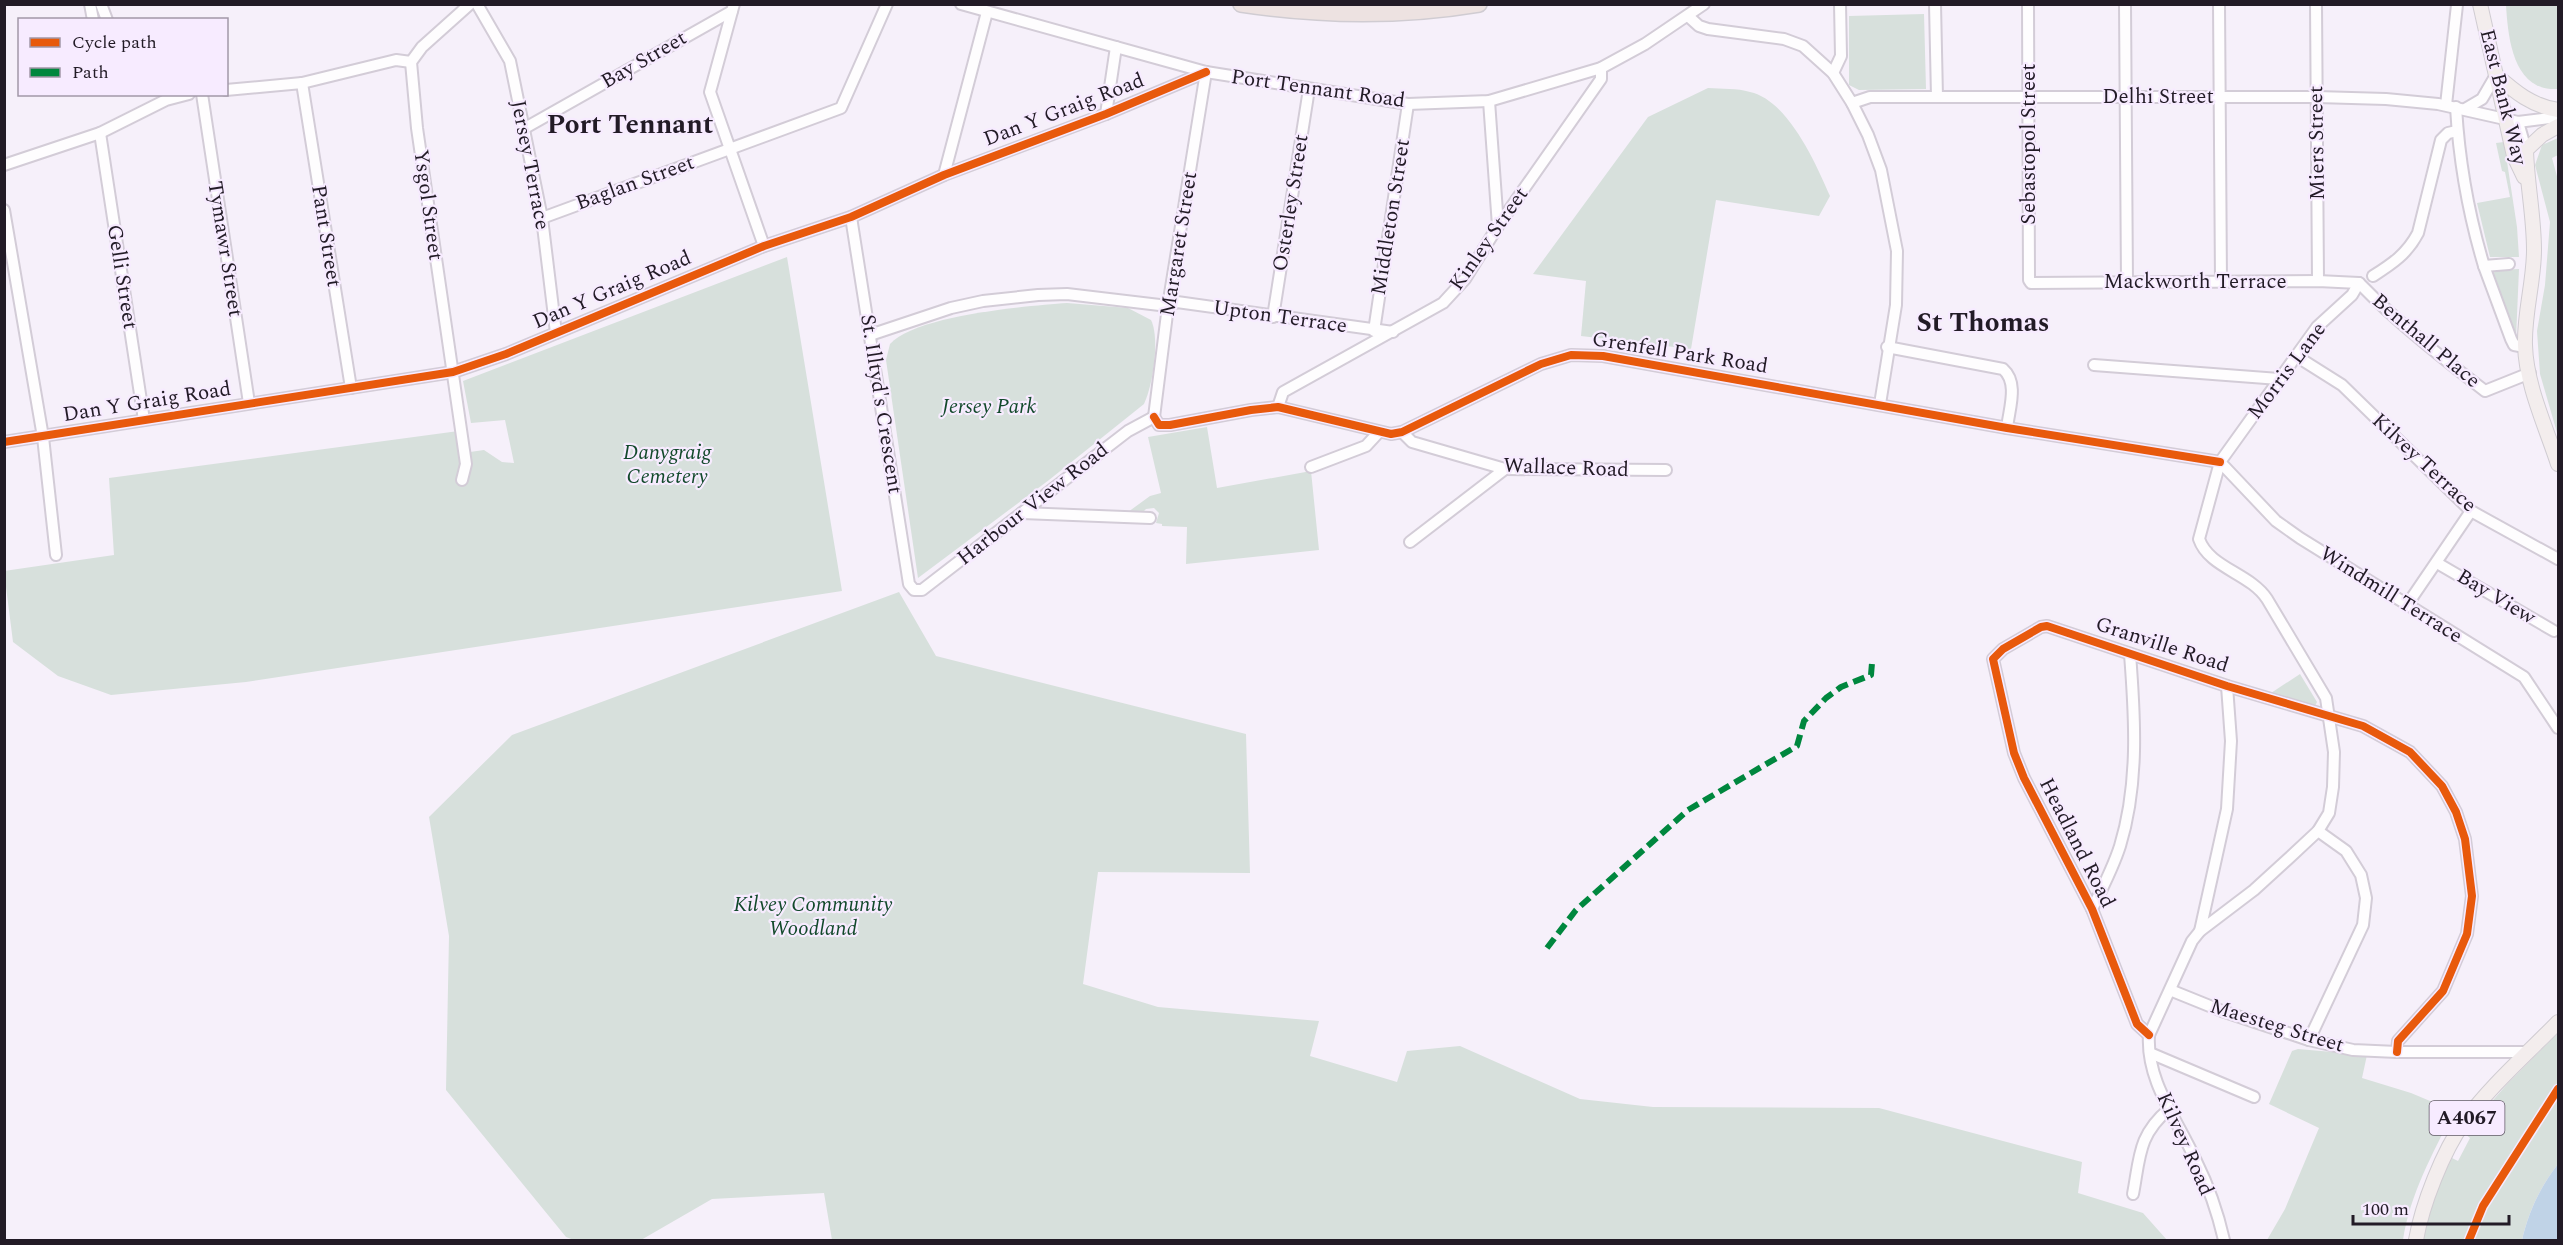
<svg xmlns="http://www.w3.org/2000/svg" width="2563" height="1245" viewBox="0 0 2563 1245" font-family="Spectral,serif">
	<rect width="100%" height="100%" fill="#f6f0fa"/>
	<g fill="#d7e0dc">
		<path d="M2506,5H2558V89C2513,92 2508,38 2506,5Z"/>
		<path d="M1924,14L1926,89L1859,90L1849,85V16Z"/>
		<path d="M1708,88C1722,89 1737,88 1750,92C1788,100 1816,164 1830,196L1819,216L1716,200L1691,349L1581,336L1586,281L1533,274L1648,117Z"/>
		<path d="M2558,138V155L2552,158L2558,180V436L2540,374L2537,331L2545,285L2550,222L2535,165L2542,145Z"/>
		<path d="M2504,142L2517,227L2519,257H2490L2477,203L2510,197L2505,172L2502,171L2496,143Z"/>
		<path d="M787,257L842,591L246,682L111,695L58,676L13,642L4,571L114,555L109,478L466,430L470,452L484,450L502,462L514,463L505,420L471,423L463,381Z"/>
		<path d="M2519,269L2516,338L2493,274L2496,270Z"/>
		<path d="M1067,303L1128,308L1151,320C1160,338 1153,385 1144,404L1049,480L918,578L886,360L890,344C916,315 1027,306 1067,303Z"/>
		<path d="M1207,427L1217,488L1311,471L1319,550L1186,564L1187,527L1162,526V524L1156,523L1159,513L1154,508L1146,509L1142,513L1128,512L1150,496L1161,493L1148,437Z"/>
		<path d="M899,592L936,656L1246,734L1250,873L1098,872L1083,984L1158,1007L1319,1021L1310,1056L1397,1082L1407,1051L1460,1046L1580,1099L1653,1107L1879,1108L2082,1162L2078,1193L2143,1213L2167,1240H832L824,1193L712,1199L641,1240H574L566,1237L446,1090L449,936L429,817L512,735Z"/>
		<path d="M2300,674L2317,702L2315,706L2271,693Z"/>
		<path d="M2558,1033V1164C2540,1187 2528,1213 2522,1240H2422L2434,1193L2452,1158L2458,1161L2470,1138L2464,1133L2509,1082Z"/>
		<path d="M2298,1049L2367,1055L2362,1078L2411,1093L2454,1111C2433,1153 2410,1194 2403,1240H2267L2285,1209L2319,1128L2269,1104L2292,1051Z"/>
	</g>
	<path fill="#c0d3e7" d="M2558,1164V1240H2522C2528,1213 2540,1187 2558,1164Z"/>
	<g fill="none" stroke-linecap="round" stroke-linejoin="round">
		<g stroke="#d3ccd7" stroke-width="14">
			<g id="minor">
				<path d="M90,4L93,20"/>
				<path d="M101,4L107,20"/>
				<path d="M477,4L510,61L542,218L556,333"/>
				<path d="M734,4L710,92L764,246"/>
				<path d="M961,4L1206,72L1408,104L1489,101L1601,68L1645,44L1704,4"/>
				<path d="M1935,4L1937,97"/>
				<path d="M2028,4L2029,280L2031,283L2318,281L2359,283"/>
				<path d="M2125,4L2127,283"/>
				<path d="M2219,4L2221,282"/>
				<path d="M2316,4L2318,281"/>
				<path d="M1688,16L1699,26L1708,29L1784,39L1803,46L1833,73L1852,103L1868,135L1881,170L1897,251L1896,305L1880,404"/>
				<path d="M1833,73L1841,56L1840,4"/>
				<path d="M302,83L351,388"/>
				<path d="M226,90L302,83L396,60L411,62"/>
				<path d="M202,94L249,403"/>
				<path d="M1489,101L1498,226"/>
				<path d="M1852,103L1870,97H2317L2386,99L2438,104L2518,122L2558,117"/>
				<path d="M2446,105L2457,5"/>
				<path d="M2456,107C2459,160 2469,216 2484,266L2509,264"/>
				<path d="M2465,109L2482,99L2496,75"/>
				<path d="M1106,114L1116,47"/>
				<path d="M2518,122L2526,150"/>
				<path d="M525,128L732,11"/>
				<path d="M100,133L144,420"/>
				<path d="M4,165L100,133L166,100L189,94"/>
				<path d="M944,175L987,12"/>
				<path d="M4,210L43,437L56,555"/>
				<path d="M851,217L909,584L914,590H922L1128,431L1154,417"/>
				<path d="M542,218L841,108L887,4"/>
				<path d="M2484,266L2511,339L2514,345L2525,347"/>
				<path d="M2373,276C2392,264 2407,254 2418,233L2441,140L2448,133L2457,131"/>
				<path d="M2359,283C2398,323 2441,357 2485,391L2530,373"/>
				<path d="M1273,317L1309,89"/>
				<path d="M1374,331L1408,104"/>
				<path d="M870,335L951,308L983,301L1038,295L1067,294L1168,306L1177,302L1393,332"/>
				<path d="M1887,347L2003,369C2019,383 2009,409 2007,428"/>
				<path d="M2296,356L2342,385L2471,511L2558,559"/>
				<path d="M2094,365L2279,379"/>
				<path d="M1278,407L1283,392L1443,303L1465,279L1498,226L1601,79V68"/>
				<path d="M1154,417L1159,425H1170L1251,410L1278,407L1391,434L1402,432L1541,364L1571,355L1603,356L2007,428L2220,462"/>
				<path d="M1154,417L1168,306L1206,72"/>
				<path d="M1402,432L1412,442L1505,469L1666,470"/>
				<path d="M4,442L453,372L506,354L764,246L851,217L944,175L1106,114L1206,72"/>
				<path d="M2220,462L2276,521L2300,538L2524,677L2558,728"/>
				<path d="M1311,467L1366,446L1378,433"/>
				<path d="M462,480L466,464L417,128L411,62L422,47L470,4"/>
				<path d="M1022,513L1150,518"/>
				<path d="M1410,542L1505,469"/>
				<path d="M2437,563L2554,631"/>
				<path d="M2407,605L2471,511"/>
				<path d="M2092,909C2102,889 2113,868 2120,846C2139,784 2135,718 2130,654"/>
				<path d="M2200,931L2227,809L2231,741L2227,686"/>
				<path d="M2170,990L2222,1011L2309,1040L2353,1050L2397,1052H2529"/>
				<path d="M2149,1035L2137,1024L2092,909L2024,778L2014,753L1993,659L2003,649L2041,627L2047,626L2227,686L2363,726L2410,752L2442,786L2456,812L2465,839L2472,896L2467,934L2443,991L2398,1041L2397,1052"/>
				<path d="M2309,1040L2363,925L2366,898L2361,875L2346,851L2318,831"/>
				<path d="M2150,1053L2254,1097"/>
				<path d="M2133,1194C2140,1157 2138,1135 2169,1109"/>
				<path d="M2224,1240C2218,1214 2208,1185 2196,1161C2178,1120 2146,1082 2149,1035L2192,941L2200,931L2254,890L2288,859L2318,831L2329,813L2333,787L2334,752L2326,698L2267,599C2250,573 2209,568 2199,539L2220,462L2317,327L2352,295L2359,283"/>
			</g>
		</g>
		<g stroke="#d0ccd2" stroke-width="16">
			<g id="major">
				<path d="M2480,4L2514,156L2524,177"/>
				<path d="M2496,75C2515,92 2532,106 2558,110"/>
				<path d="M2558,126L2542,135L2526,150C2527,184 2534,216 2534,250C2534,282 2524,313 2525,345C2526,385 2546,427 2558,464"/>
				<path d="M2416,1240C2422,1205 2443,1151 2464,1122C2491,1085 2527,1054 2558,1022"/>
			</g>
		</g>
		<g stroke="#d0ccd2" stroke-width="18">
			<path id="highway" d="M1241,4C1320,16 1401,17 1479,4"/>
		</g>
		<use href="#minor" stroke="#fefdfe" stroke-width="10"/>
		<use href="#major" stroke="#f3eded" stroke-width="14"/>
		<use href="#highway" stroke="#ede2e1" stroke-width="15"/>
		<path stroke="#00873e" stroke-width="6" stroke-dasharray="12 6" stroke-linecap="butt" d="M1547,948L1576,910L1688,810L1797,746L1804,721L1826,698L1841,687L1871,675L1872,663"/>
		<g stroke="#f7ebff" stroke-width="11">
			<g id="cycleway">
				<path d="M1154,417L1159,425H1170L1251,410L1278,407L1391,434L1402,432L1541,364L1571,355L1603,356L2007,428L2220,462"/>
				<path d="M4,442L453,372L506,354L764,246L851,217L944,175L1106,114L1206,72"/>
				<path d="M2149,1035L2137,1024L2092,909L2024,778L2014,753L1993,659L2003,649L2041,627L2047,626L2227,686L2363,726L2410,752L2442,786L2456,812L2465,839L2472,896L2467,934L2443,991L2398,1041L2397,1052"/>
				<path d="M2469,1240L2483,1206L2558,1089"/>
			</g>
		</g>
		<use href="#cycleway" stroke="#e8590c" stroke-width="8"/>
	</g>
	<g text-anchor="middle" dominant-baseline="central" stroke-width="4.5" stroke-linejoin="round" paint-order="stroke">
		<rect fill="#f7ebff" stroke="#625967" stroke-width="1.5" x="2429.5" y="1101" width="75" height="34" rx="4.5"/>
		<g font-size="20" font-weight="bold" fill="#221b26">
			<text x="2467" y="1118">A4067</text>
		</g>
		<g font-size="21" fill="#221b26" stroke="#f7ebff">
			<text transform="translate(644 60) rotate(-30)">Bay Street</text>
			<text transform="translate(1318 89) rotate(8)">Port Tennant Road</text>
			<text x="2158" y="97">Delhi Street</text>
			<text transform="translate(2503 97) rotate(76)">East Bank Way</text>
			<text transform="translate(1064 110) rotate(-21)">Dan Y Graig Road</text>
			<text transform="translate(2317 143) rotate(-91)">Miers Street</text>
			<text transform="translate(2029 144) rotate(-90)">Sebastopol Street</text>
			<text transform="translate(530 165) rotate(79)">Jersey Terrace</text>
			<text transform="translate(635 183) rotate(-20)">Baglan Street</text>
			<text transform="translate(1291 203) rotate(-81)">Osterley Street</text>
			<text transform="translate(428 205) rotate(82)">Ysgol Street</text>
			<text transform="translate(1391 217) rotate(-81)">Middleton Street</text>
			<text transform="translate(326 236) rotate(81)">Pant Street</text>
			<text transform="translate(1489 239) rotate(-55)">Kinley Street</text>
			<text transform="translate(1179 244) rotate(-81)">Margaret Street</text>
			<text transform="translate(225 249) rotate(81)">Tymawr Street</text>
			<text transform="translate(122 277) rotate(81)">Gelli Street</text>
			<text x="2195" y="282">Mackworth Terrace</text>
			<text transform="translate(612 290) rotate(-23)">Dan Y Graig Road</text>
			<text transform="translate(1280 317) rotate(8)">Upton Terrace</text>
			<text transform="translate(2426 341) rotate(40)">Benthall Place</text>
			<text transform="translate(1680 353) rotate(9)">Grenfell Park Road</text>
			<text transform="translate(2287 371) rotate(-53)">Morris Lane</text>
			<text transform="translate(147 402) rotate(-9)">Dan Y Graig Road</text>
			<text transform="translate(881 404) rotate(81)">St. Illtyd's Crescent</text>
			<text transform="translate(2424 463) rotate(43)">Kilvey Terrace</text>
			<text transform="translate(1566 468) rotate(2)">Wallace Road</text>
			<text transform="translate(1033 504) rotate(-38)">Harbour View Road</text>
			<text transform="translate(2391 595) rotate(32)">Windmill Terrace</text>
			<text transform="translate(2496 597) rotate(31)">Bay View</text>
			<text transform="translate(2162 645) rotate(18)">Granville Road</text>
			<text transform="translate(2077 843) rotate(63)">Headland Road</text>
			<text transform="translate(2277 1026) rotate(17)">Maesteg Street</text>
			<text transform="translate(2185 1144) rotate(66)">Kilvey Road</text>
		</g>
		<g font-size="21" font-style="italic" fill="#12492b" stroke="#f7ebff">
			<text x="989" y="407">Jersey Park</text>
			<text x="667" y="453">Danygraig<tspan x="667" dy="24">Cemetery</tspan></text>
			<text x="813" y="905">Kilvey Community<tspan x="813" dy="24">Woodland</tspan></text>
		</g>
		<g font-size="27" font-weight="bold" fill="#221b26" stroke="#f7ebff">
			<text x="630" y="125">Port Tennant</text>
			<text x="1983" y="323">St Thomas</text>
		</g>
	</g>
	<rect width="2563" height="1245" fill="none" stroke="#221b26" stroke-width="12"/>
	<rect x="18" y="18" width="210" height="78" fill="#f7ebff" stroke="#a298a8" stroke-width="1.5"/>
	<rect x="30" y="38" width="30" height="9" fill="#e8590c" stroke="#a298a8" stroke-width="1.5"/>
	<text x="72" y="48" font-size="18" fill="#221b26">Cycle path</text>
	<rect x="30" y="68" width="30" height="9" fill="#00873e" stroke="#a298a8" stroke-width="1.5"/>
	<text x="72" y="78" font-size="18" fill="#221b26">Path</text>
	<path d="M2353 1215v9h156v-9" fill="none" stroke="#221b26" stroke-width="3"/>
	<text x="2362" y="1215" font-size="18" fill="#221b26" stroke="#f7ebff" stroke-width="4.5" paint-order="stroke">100 m</text>
</svg>
